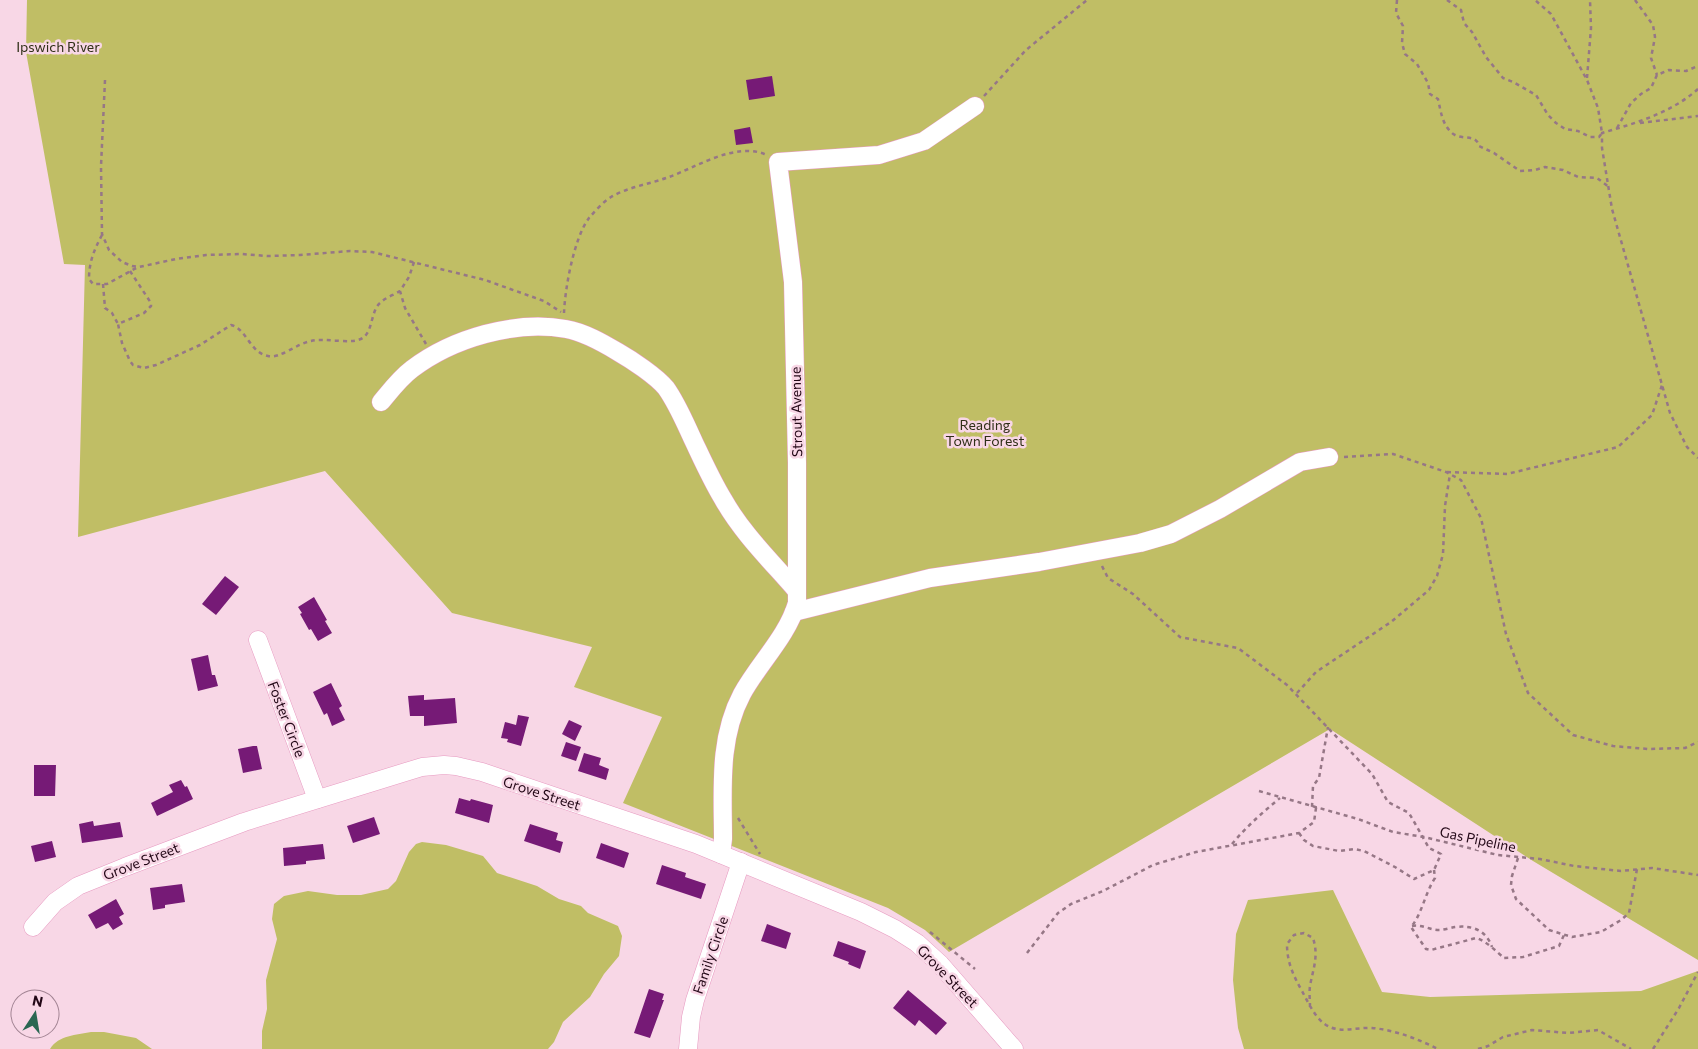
<svg xmlns="http://www.w3.org/2000/svg" width="1698" height="1049" viewBox="0 0 1698 1049" font-family="Commissioner,sans-serif">
	<rect width="100%" height="100%" fill="#f8d7e6"/>
	<g fill="#c0be65">
		<path d="M27,0H1698V960L1533,861L1330,729L949,952L925,930L888,908L623,803L662,717L574,687L592,647L452,613L325,471L78,537L85,265L64,264L26,52Z"/>
		<path d="M422,842L446,845L483,856L497,873L537,886L559,899L581,906L588,913L618,926L622,936L619,956L604,974L590,997L563,1022L554,1042L548,1049H262V1031L267,1009L266,980L277,939L272,919L274,904L284,896L308,891L337,895H361L388,889L396,881L409,852L416,844Z"/>
		<path d="M1333,890L1382,992L1430,997L1641,991L1698,971V1049H1244L1238,1028L1233,980L1236,934L1248,900Z"/>
		<path d="M91,1032H104L136,1038L152,1049H50C59,1035 76,1035 91,1032Z"/>
	</g>
	<g fill="#761a76">
		<path d="M772,76L775,96L749,100L746,80Z"/>
		<path d="M750,127L753,143L736,145L734,130Z"/>
		<path d="M225,576L239,587L216,615L202,604Z"/>
		<path d="M314,597L327,620L325,621L332,633L318,641L311,629L309,630L300,614L302,613L298,607Z"/>
		<path d="M208,655L212,675H215L218,686L198,691L191,659Z"/>
		<path d="M331,683L342,706L339,708L345,720L332,726L327,713L324,715L313,692Z"/>
		<path d="M424,695V700L455,698L457,723L424,726V716H410L408,696Z"/>
		<path d="M518,715L529,717L521,746L507,742L508,739L501,738L505,722L516,725Z"/>
		<path d="M569,720L582,726L575,741L562,734Z"/>
		<path d="M566,742L581,747L576,761L561,756Z"/>
		<path d="M253,746H257L262,769L243,773L238,749Z"/>
		<path d="M584,753L601,758L599,765L609,769L606,780L578,771Z"/>
		<path d="M34,765H56L55,796H34Z"/>
		<path d="M181,780L185,787L187,786L193,799L157,816L151,803L173,792L169,785Z"/>
		<path d="M459,798L470,801L471,799L493,805L489,823L455,813Z"/>
		<path d="M374,817L380,834L353,843L347,826Z"/>
		<path d="M93,821L94,826L120,822L123,837L82,843L79,824Z"/>
		<path d="M530,824L558,833L556,840L563,842L560,853L524,841Z"/>
		<path d="M52,841L56,857L35,862L31,846Z"/>
		<path d="M601,843L629,853L624,868L596,858Z"/>
		<path d="M323,844L325,859L306,861V864L284,866L283,848Z"/>
		<path d="M662,865L686,873L685,877L706,884L701,899L656,884Z"/>
		<path d="M182,884L185,902L165,905V908L153,910L150,888Z"/>
		<path d="M116,899L124,914L119,917L123,924L113,930L108,923L96,929L88,915Z"/>
		<path d="M767,924L791,933L786,949L761,941Z"/>
		<path d="M838,941L866,951L860,969L848,964L849,962L833,956Z"/>
		<path d="M649,989L664,994L662,1000H664L650,1038L634,1033Z"/>
		<path d="M908,990L947,1023L936,1035L919,1020L915,1026L893,1008Z"/>
	</g>
	<g fill="none" stroke-linecap="round" stroke-linejoin="round">
		<g stroke="#e79ac1" stroke-width="19">
			<g id="minor">
				<path d="M381,402C391,390 400,378 412,369C453,338 515,320 566,329C584,332 603,343 618,352C632,360 656,376 666,388C678,405 685,423 694,442C703,461 712,481 723,499C742,533 771,561 796,590"/>
				<path d="M794,612L930,578L1039,562L1140,543L1171,534L1220,509L1300,462L1329,457"/>
				<path d="M258,640L317,799"/>
				<path d="M721,854L723,839C723,790 718,739 742,694C759,663 787,637 797,603V463L793,282L778,162L879,155L924,141L975,106"/>
				<path d="M33,927L55,902L78,886L125,867L244,822L422,767L444,765L456,766L482,772L696,844L861,912L895,929L917,943L940,964L1014,1049"/>
				<path d="M688,1049L691,1017L695,1000L741,862"/>
			</g>
		</g>
		<g stroke="#967786" stroke-width="2.5" stroke-dasharray="4 4" stroke-linecap="butt">
			<path d="M1397,0L1396,13L1403,26L1402,43L1405,54L1417,64L1428,83L1430,94L1438,99C1441,112 1442,124 1452,133C1461,141 1476,133 1479,146L1494,153L1520,171L1535,170L1545,167L1563,170L1578,177L1597,178L1609,187"/>
			<path d="M1447,0L1461,10L1464,23L1472,32L1486,57L1503,78L1513,82L1536,95L1548,115L1556,123L1565,129L1578,131L1590,137H1599L1602,133L1598,108L1587,80L1551,14L1535,0"/>
			<path d="M1635,0L1653,25L1655,37L1651,58L1657,75"/>
			<path d="M1587,78L1591,28L1590,0"/>
			<path d="M105,80L101,166L102,234L109,250L122,262L132,266L139,267L176,259L206,255L242,254L267,256L300,255L350,251L372,252L485,280L544,301L561,312"/>
			<path d="M1698,89C1671,113 1636,123 1602,133V148L1612,209L1670,413L1687,447L1698,458"/>
			<path d="M984,96L1026,50L1087,0"/>
			<path d="M1640,123L1698,116"/>
			<path d="M1617,128L1631,103L1641,94L1651,88L1657,75L1669,70L1686,71L1698,66"/>
			<path d="M102,235C94,250 89,262 89,279L93,284H107L138,267"/>
			<path d="M414,262L409,277L400,291L405,308L426,344"/>
			<path d="M130,271L151,303V306L144,313L118,324L122,343L130,361L133,365L144,368L156,365L200,345L231,325C247,329 250,353 268,356C280,359 298,343 311,341C325,337 354,346 364,337C373,329 371,311 380,303C386,297 394,295 400,291"/>
			<path d="M103,284L105,308L112,313L118,324"/>
			<path d="M564,313C565,288 574,238 589,218C595,211 603,202 611,197C628,187 650,184 669,177C697,167 736,141 767,155"/>
			<path d="M1344,457L1393,454L1446,472L1461,480L1481,518L1506,634L1528,693L1573,735L1613,746L1648,749L1685,748L1698,742"/>
			<path d="M1447,472L1507,474L1618,447L1652,415L1662,385"/>
			<path d="M1102,566L1108,578L1133,594L1180,637L1238,648L1287,685L1372,774L1388,802L1409,813L1429,848L1441,854L1434,870L1414,879L1395,867L1364,851L1354,849L1339,851L1313,846L1304,840L1299,833"/>
			<path d="M1297,693L1316,672L1391,622L1429,590L1437,576L1443,554L1445,506L1450,474"/>
			<path d="M1259,791L1358,819L1393,832L1424,837L1498,855L1540,859L1574,866L1621,871L1652,868L1698,875"/>
			<path d="M738,818L760,854"/>
			<path d="M1232,844C1246,827 1263,812 1280,798"/>
			<path d="M1518,858L1512,876L1511,885L1516,899L1549,930L1572,937L1601,932L1621,920L1629,913L1637,869"/>
			<path d="M1434,870L1435,878C1425,893 1422,914 1411,927L1426,949L1431,950L1476,938C1485,940 1497,952 1504,958L1523,957L1559,946L1564,935"/>
			<path d="M1412,926C1422,924 1429,930 1439,930C1444,930 1450,928 1455,927C1472,925 1486,930 1492,947"/>
			<path d="M930,932L975,969"/>
			<path d="M1027,953L1058,913L1071,904L1103,891L1153,865L1196,852L1299,833L1314,822L1316,808L1312,807L1313,786L1319,778L1328,727"/>
			<path d="M1310,1007C1310,1000 1309,993 1310,986C1313,969 1319,956 1313,938L1304,933L1294,935L1287,944C1287,962 1293,975 1302,991C1308,1002 1315,1018 1326,1025C1341,1034 1356,1027 1372,1028C1395,1030 1418,1039 1438,1049"/>
			<path d="M1478,1049L1488,1046L1503,1037L1532,1030L1568,1033L1598,1030L1631,1049"/>
			<path d="M1653,1049L1679,1008L1698,972"/>
		</g>
		<use href="#minor" stroke="#fff" stroke-width="18"/>
	</g>
	<g text-anchor="middle" dominant-baseline="central" stroke-width="5" stroke-linejoin="round" paint-order="stroke">
		<g font-size="14" fill="#2f2f17" stroke="#f8d7e6">
			<text x="58" y="46">Ipswich River</text>
			<text x="985" y="424">Reading<tspan x="985" dy="16">Town Forest</tspan></text>
		</g>
		<g font-size="14" fill="#220716" stroke="#f8d7e6">
			<text transform="translate(796 412) rotate(-91)">Strout Avenue</text>
			<text transform="translate(287 719) rotate(69)">Foster Circle</text>
			<text transform="translate(542 793) rotate(18)">Grove Street</text>
			<text transform="translate(1478 839) rotate(12)">Gas Pipeline</text>
			<text transform="translate(141 861) rotate(-21)">Grove Street</text>
			<text transform="translate(710 955) rotate(-71)">Family Circle</text>
			<text transform="translate(948 976) rotate(46)">Grove Street</text>
		</g>
	</g>
	<g transform="translate(35 1014) rotate(12)"><circle r="24" fill="#f8d7e6" stroke="#a28493"/>
	<path d="M0-4L9 19L0 12L-9 19Z" fill="#2a6752"/>
	<text y="-8" font-size="14" font-weight="bold" text-anchor="middle" fill="#220716">N</text>
	</g>
</svg>
